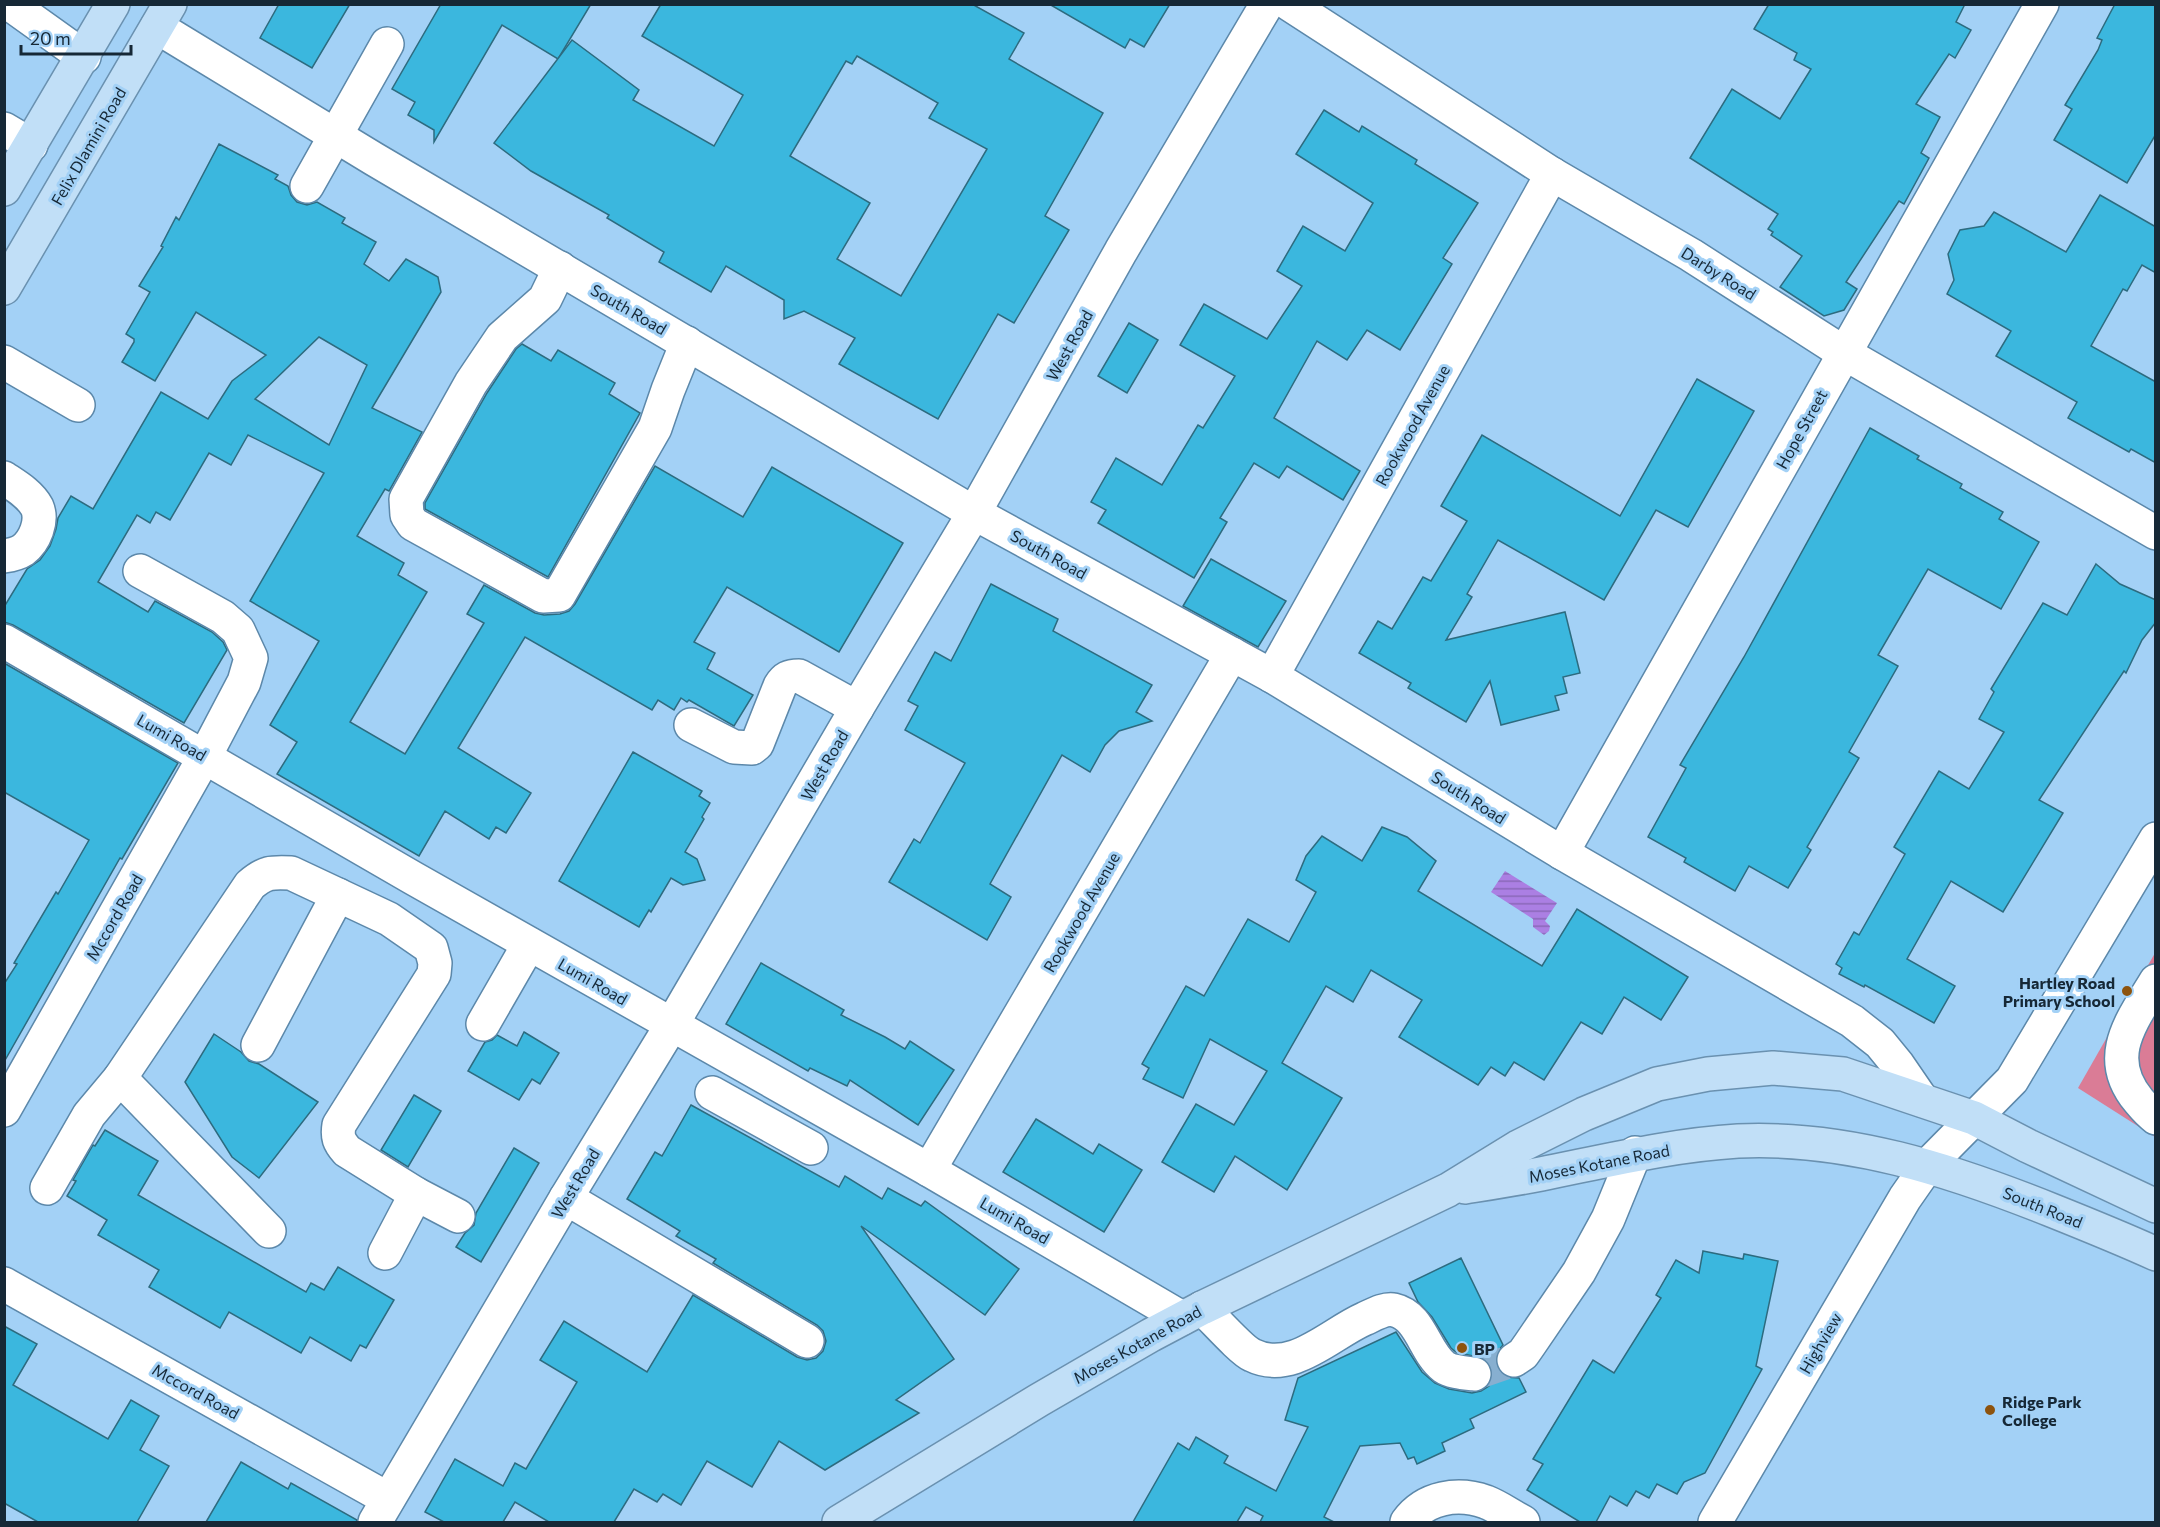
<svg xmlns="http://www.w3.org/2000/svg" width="2160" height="1527" viewBox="0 0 2160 1527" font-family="Commissioner,sans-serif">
	<defs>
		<pattern id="water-rules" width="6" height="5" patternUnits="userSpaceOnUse" patternTransform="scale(1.5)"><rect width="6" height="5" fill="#ab7fe3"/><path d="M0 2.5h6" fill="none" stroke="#8a68b9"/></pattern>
	</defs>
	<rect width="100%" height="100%" fill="#a3d1f6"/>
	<path fill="#da7c96" d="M2155,953V1137L2078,1088Z"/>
	<path fill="url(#water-rules)" d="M1505,871L1557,903L1545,921L1550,926L1549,931L1544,935L1533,927V919L1491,892Z"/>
	<g fill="#3bb7de" stroke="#2d6b7f" stroke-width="1.5" fill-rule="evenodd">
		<path d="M279,4H350L312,68L260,38Z"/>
		<path d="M441,4H591L558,59L502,25L434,142V130L408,115L415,102L392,89Z"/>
		<path d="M661,4H972L1024,33L1009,59L1103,113L1045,216L1069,230L1014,323L998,314L938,419L839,364L855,338L804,311L784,319V300L726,266L711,292L659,262L664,252L607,218L609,215L531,171L494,143L572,40L639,90L633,100L714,146L743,95L642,36ZM857,56L938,103L929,118L987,149L901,296L837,259L870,203L790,156L846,61L852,64Z"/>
		<path d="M1049,4H1170L1144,47L1130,39L1125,48Z"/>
		<path d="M1769,4H1965L1956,22L1971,30L1955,58L1949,54L1916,104L1940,117L1921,153L1929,158L1904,204L1899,201L1846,282L1857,289L1844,310L1824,316L1780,287L1802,256L1771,235L1773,232L1768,229L1778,214L1690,158L1732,89L1780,119L1811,69L1794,60L1797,53L1754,29Z"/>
		<path d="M2115,4H2156V134L2127,183L2054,140L2072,109L2065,105L2098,50L2102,40L2097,38Z"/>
		<path d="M1324,110L1359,132L1362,126L1417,160L1415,164L1478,203L1443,258L1452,264L1400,350L1367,330L1347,360L1317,341L1274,418L1360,471L1343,500L1287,466L1279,478L1254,463L1220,518L1227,522L1194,578L1098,523L1106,510L1091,502L1116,458L1162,485L1198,425L1203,428L1235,376L1180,345L1204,304L1267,339L1302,286L1277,271L1303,226L1345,251L1373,203L1296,154Z"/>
		<path d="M219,144L278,175L275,179L288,186L291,195L297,202L307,205L317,202L345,218L342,223L376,242L364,264L389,281L406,259L438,277L441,292L372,408L422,432L389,491L385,489L357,536L404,563L398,575L427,592L350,722L405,754L484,623L467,614L484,585L535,613L544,615L560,614L569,611L575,604L655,466L743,517L772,467L903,543L839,652L727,587L694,642L715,653L707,669L753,695L734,726L689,700L687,702L681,698L674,710L658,700L652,710L525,637L458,748L531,793L506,833L496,827L489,839L445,811L419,856L277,774L297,742L270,725L319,641L250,601L324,473L248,435L231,465L209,453L170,520L156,512L150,523L137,515L98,582L148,612L155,601L212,632L223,642L227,650L184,723L13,625L4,622V607L27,569L40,560L50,546L56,529L58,518L71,496L93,509L161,392L208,419L232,381L266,355L196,312L155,381L122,362L134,342V339L126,334L150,292L139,286L163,247L161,246L176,217L179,220ZM319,337L367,365L329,445L255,399Z"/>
		<path d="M2100,195L2156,227V273L2142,265L2127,291L2123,289L2091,346L2156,382V463L2131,449L2129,452L2068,418L2077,402L1996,356L2011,331L1947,294L1954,280L1948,254L1960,230L1984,226L1994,212L2066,252Z"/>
		<path d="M1129,323L1158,340L1127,393L1098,376Z"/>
		<path d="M522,344L551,361L558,350L615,383L609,394L640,413L548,577L425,509V503L487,393L516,349Z"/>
		<path d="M1697,379L1754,411L1688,527L1656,510L1604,600L1498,540L1467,594L1472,597L1446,640L1565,612L1580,673L1563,677L1567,693L1555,696L1559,710L1501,725L1490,681L1466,722L1408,688L1411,683L1359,653L1378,621L1392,629L1423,577L1431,581L1467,521L1441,506L1482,435L1620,516Z"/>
		<path d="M1870,428L1919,456L1917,459L1962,484L1960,488L2003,512L1999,519L2039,542L2001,609L1928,569L1878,655L1898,666L1849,752L1859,758L1807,847L1811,850L1788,888L1749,866L1735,891L1684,862L1686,858L1648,837L1686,768L1680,765L1744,657Z"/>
		<path d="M1211,559L1286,601L1258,647L1183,606Z"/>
		<path d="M2096,564L2120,584L2156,600V622L2142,640L2126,673L2124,671L2039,800L2063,813L2003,912L1951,881L1907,959L1955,986L1934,1023L1865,985L1864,987L1839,974L1842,968L1836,964L1854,932L1859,935L1905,854L1894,847L1939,771L1969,789L2004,732L1979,719L1994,692L1991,689L2043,603L2067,615Z"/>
		<path d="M991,584L1058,619L1053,631L1152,685L1136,712L1152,721L1119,731L1105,745L1090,772L1062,755L990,884L1011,897L987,940L889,882L914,839L920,843L965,763L905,730L918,706L908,701L935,652L951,661Z"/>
		<path d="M4,663L178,763L122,859L120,858L4,1062V984L17,964L14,963L56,892L58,894L89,840L4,792Z"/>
		<path d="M633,752L702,791L699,796L710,803L702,817L704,819L685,852L697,859L705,880L683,885L671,878L651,912L649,910L639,927L559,881Z"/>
		<path d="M1382,827L1407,837L1436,861L1418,891L1542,966L1577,909L1688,977L1661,1020L1624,997L1602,1034L1581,1022L1544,1080L1514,1062L1505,1076L1491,1067L1478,1085L1399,1037L1422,1000L1371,970L1353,1002L1326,986L1282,1063L1342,1098L1287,1190L1235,1156L1214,1192L1162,1162L1196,1104L1234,1125L1267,1071L1210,1039L1183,1098L1143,1079L1149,1068L1142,1064L1186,986L1204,996L1248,919L1289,942L1316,892L1296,880L1306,856L1322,836L1362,861Z"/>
		<path d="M761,963L844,1010L841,1015L885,1037L905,1049L910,1041L954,1070L918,1125L850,1080L847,1086L810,1068L808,1071L726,1024Z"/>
		<path d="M524,1032L559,1053L540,1084L532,1079L519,1100L468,1071L485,1042L492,1040L497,1035L517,1046Z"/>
		<path d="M214,1034L241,1052L249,1061L259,1064L318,1102L259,1178L232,1157L185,1082Z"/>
		<path d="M414,1095L441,1111L408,1167L381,1150Z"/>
		<path d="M691,1105L839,1187L845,1176L882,1199L888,1188L921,1206L925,1201L1019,1269L985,1315L861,1226L954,1359L896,1400L919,1413L825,1470L779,1441L752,1487L707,1461L681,1505L663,1494L657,1502L634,1489L614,1522H549L515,1502L503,1522H444L425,1512L455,1459L503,1486L515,1463L526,1469L577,1382L540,1360L564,1321L647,1372L693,1295L797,1357L807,1360L816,1358L823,1351L826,1341L823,1331L817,1325L713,1263L716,1259L676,1236L680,1231L627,1199L655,1152L662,1156Z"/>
		<path d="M1036,1119L1093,1154L1099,1144L1142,1170L1104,1232L1003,1172Z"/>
		<path d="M105,1130L158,1161L138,1195L306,1292L311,1283L324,1290L338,1267L394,1300L366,1348L360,1345L351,1361L310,1337L301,1353L229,1312L220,1328L149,1287L159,1270L98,1235L107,1220L67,1196L76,1181L73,1180L93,1145L95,1146Z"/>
		<path d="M514,1148L539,1163L481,1262L456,1247L465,1233L474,1225L476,1213Z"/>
		<path d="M1703,1251L1743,1259L1744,1254L1778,1261L1756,1366L1762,1369L1705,1473L1684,1482L1677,1494L1657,1484L1649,1498L1636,1491L1627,1506L1610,1496L1596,1522H1580L1527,1490L1543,1464L1533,1459L1593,1360L1614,1373L1661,1298L1656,1295L1676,1260L1699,1273Z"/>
		<path d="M1461,1258L1503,1345L1497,1352L1495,1361L1498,1370L1506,1377L1519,1378L1526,1392L1470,1419L1474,1428L1442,1443L1445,1451L1417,1464L1414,1457L1408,1459L1400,1443L1360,1446L1324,1517L1334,1522H1260L1263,1516L1246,1507L1237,1522H1133L1178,1443L1189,1450L1196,1437L1228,1456L1224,1463L1276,1491L1308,1427L1285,1420L1298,1378L1396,1332L1422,1372L1435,1383L1449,1389L1472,1393L1481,1391L1489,1386L1493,1376L1491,1366L1485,1359L1456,1352L1451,1348L1432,1317L1418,1302L1409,1283Z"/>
		<path d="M4,1326L37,1344L13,1385L108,1439L131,1400L159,1416L140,1450L169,1466L137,1522H38L4,1503Z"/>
		<path d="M241,1462L288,1489L291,1483L357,1520L356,1522H206Z"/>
	</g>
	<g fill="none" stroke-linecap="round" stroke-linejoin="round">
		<path stroke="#87afd0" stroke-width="33" stroke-dasharray="33 16" stroke-linecap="butt" d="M1474,1374L1514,1360"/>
		<g stroke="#5c88aa" stroke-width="36">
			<g id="minor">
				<path d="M10,4L84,57"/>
				<path d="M1289,4L1552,174L1691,255L1844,353L2156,533"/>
				<path d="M157,27L374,159L974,513L1272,676L1562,853L1852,1021L1880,1043L1898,1065L1922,1100"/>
				<path d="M4,129L31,145"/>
				<path d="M307,186L387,44"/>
				<path d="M560,268L545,299L502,337L471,383L406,499L407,515L413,524L543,596L559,595L655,428L668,390L687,343"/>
				<path d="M4,362L78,405"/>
				<path d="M4,478C16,486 30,494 37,507C43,521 35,541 23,550C17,554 11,555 4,556"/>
				<path d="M4,641L413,878L929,1170L1182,1318"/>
				<path d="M1272,676L1552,174"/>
				<path d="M691,725L734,747L752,748L757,744L780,686C785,678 789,676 799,676L857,708"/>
				<path d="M1562,853L2042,4"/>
				<path d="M2156,981C2132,1021 2102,1057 2139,1101C2144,1107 2149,1113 2156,1118"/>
				<path d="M483,1024L529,944"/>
				<path d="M258,1045L338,895"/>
				<path d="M120,1078L269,1231"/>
				<path d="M712,1093L811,1148"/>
				<path d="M4,1110L205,756L244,682L251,658L238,630L223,617L140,571"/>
				<path d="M929,1170L1232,654"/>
				<path d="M47,1188L89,1115L120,1078L250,885C265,872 271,872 291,873L389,919L431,948L435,963L434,974L339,1125C337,1137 339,1142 347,1151L416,1194L458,1216"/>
				<path d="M566,1198L807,1341"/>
				<path d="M385,1253L416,1194"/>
				<path d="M4,1284L388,1499"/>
				<path d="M1202,1308C1213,1318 1241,1350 1252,1355C1292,1375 1330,1334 1364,1319C1373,1315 1385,1308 1394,1310C1421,1316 1424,1352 1444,1367C1451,1372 1466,1373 1474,1374"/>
				<path d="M1514,1360L1523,1354L1530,1344L1579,1272L1608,1219L1635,1153"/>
				<path d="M375,1522L566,1198L671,1026L857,708L974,513L1121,251L1267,4"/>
				<path d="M1407,1522C1425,1497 1458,1492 1486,1502C1499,1507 1511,1516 1523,1522"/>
				<path d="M1715,1522L1905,1198L1928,1165L2012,1080L2156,839"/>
			</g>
		</g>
		<g stroke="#6a91b0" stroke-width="36">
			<g id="major">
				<path d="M4,189L113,4"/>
				<path d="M4,288L170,4"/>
				<path d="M1465,1187C1490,1183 1516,1179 1541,1174C1606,1161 1671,1145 1738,1141C1847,1136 1951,1170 2051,1210C2086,1224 2121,1238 2156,1254"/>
				<path d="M839,1522L1039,1400L1151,1335L1202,1308L1448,1190L1518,1147L1584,1114L1657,1084L1708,1074L1773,1068L1843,1074L1974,1118L2028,1146L2156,1206"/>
			</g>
		</g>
		<use href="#minor" stroke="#fff" stroke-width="33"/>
		<use href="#major" stroke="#c1dff7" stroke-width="33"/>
	</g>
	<g fill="#8d530d" stroke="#a3d1f6" stroke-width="2">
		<circle cx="2127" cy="991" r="6"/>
		<circle cx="1462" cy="1348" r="6"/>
		<circle cx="1990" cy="1410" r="6"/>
	</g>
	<g text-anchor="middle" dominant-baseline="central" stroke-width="6" stroke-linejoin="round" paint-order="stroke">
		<g font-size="16" fill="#162836" stroke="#a3d1f6">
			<text transform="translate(88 146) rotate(-60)">Felix Dlamini Road</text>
			<text transform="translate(1719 273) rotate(32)">Darby Road</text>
			<text transform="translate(629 309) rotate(30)">South Road</text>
			<text transform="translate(1069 345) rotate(-61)">West Road</text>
			<text transform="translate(1412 425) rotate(-61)">Rookwood Avenue</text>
			<text transform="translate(1801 429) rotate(-61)">Hope Street</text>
			<text transform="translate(1049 554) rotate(29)">South Road</text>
			<text transform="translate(172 737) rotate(30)">Lumi Road</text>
			<text transform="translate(824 765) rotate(-60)">West Road</text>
			<text transform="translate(1469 797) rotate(32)">South Road</text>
			<text transform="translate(1081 912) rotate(-60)">Rookwood Avenue</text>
			<text transform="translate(114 917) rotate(-60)">Mccord Road</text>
			<text transform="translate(593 981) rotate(30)">Lumi Road</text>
			<text transform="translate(1599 1163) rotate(-11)">Moses Kotane Road</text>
			<text transform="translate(575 1183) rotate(-59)">West Road</text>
			<text transform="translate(2043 1207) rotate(22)">South Road</text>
			<text transform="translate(1015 1220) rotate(30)">Lumi Road</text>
			<text transform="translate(1820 1343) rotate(-60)">Highview</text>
			<text transform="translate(1137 1344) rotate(-29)">Moses Kotane Road</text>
			<text transform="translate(196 1391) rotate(29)">Mccord Road</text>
		</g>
		<g font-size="16" font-weight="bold" fill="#162836" stroke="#a3d1f6" text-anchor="start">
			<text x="2115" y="982" text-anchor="end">Hartley Road<tspan x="2115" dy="18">Primary School</tspan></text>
			<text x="1474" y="1348">BP</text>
			<text x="2002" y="1401">Ridge Park<tspan x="2002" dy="18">College</tspan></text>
		</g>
	</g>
	<rect width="2160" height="1527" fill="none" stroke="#162836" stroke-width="12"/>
	<path d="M21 45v9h110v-9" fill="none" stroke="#162836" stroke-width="3"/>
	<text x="30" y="45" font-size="18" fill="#162836" stroke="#a3d1f6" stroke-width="4.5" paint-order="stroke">20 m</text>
</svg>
